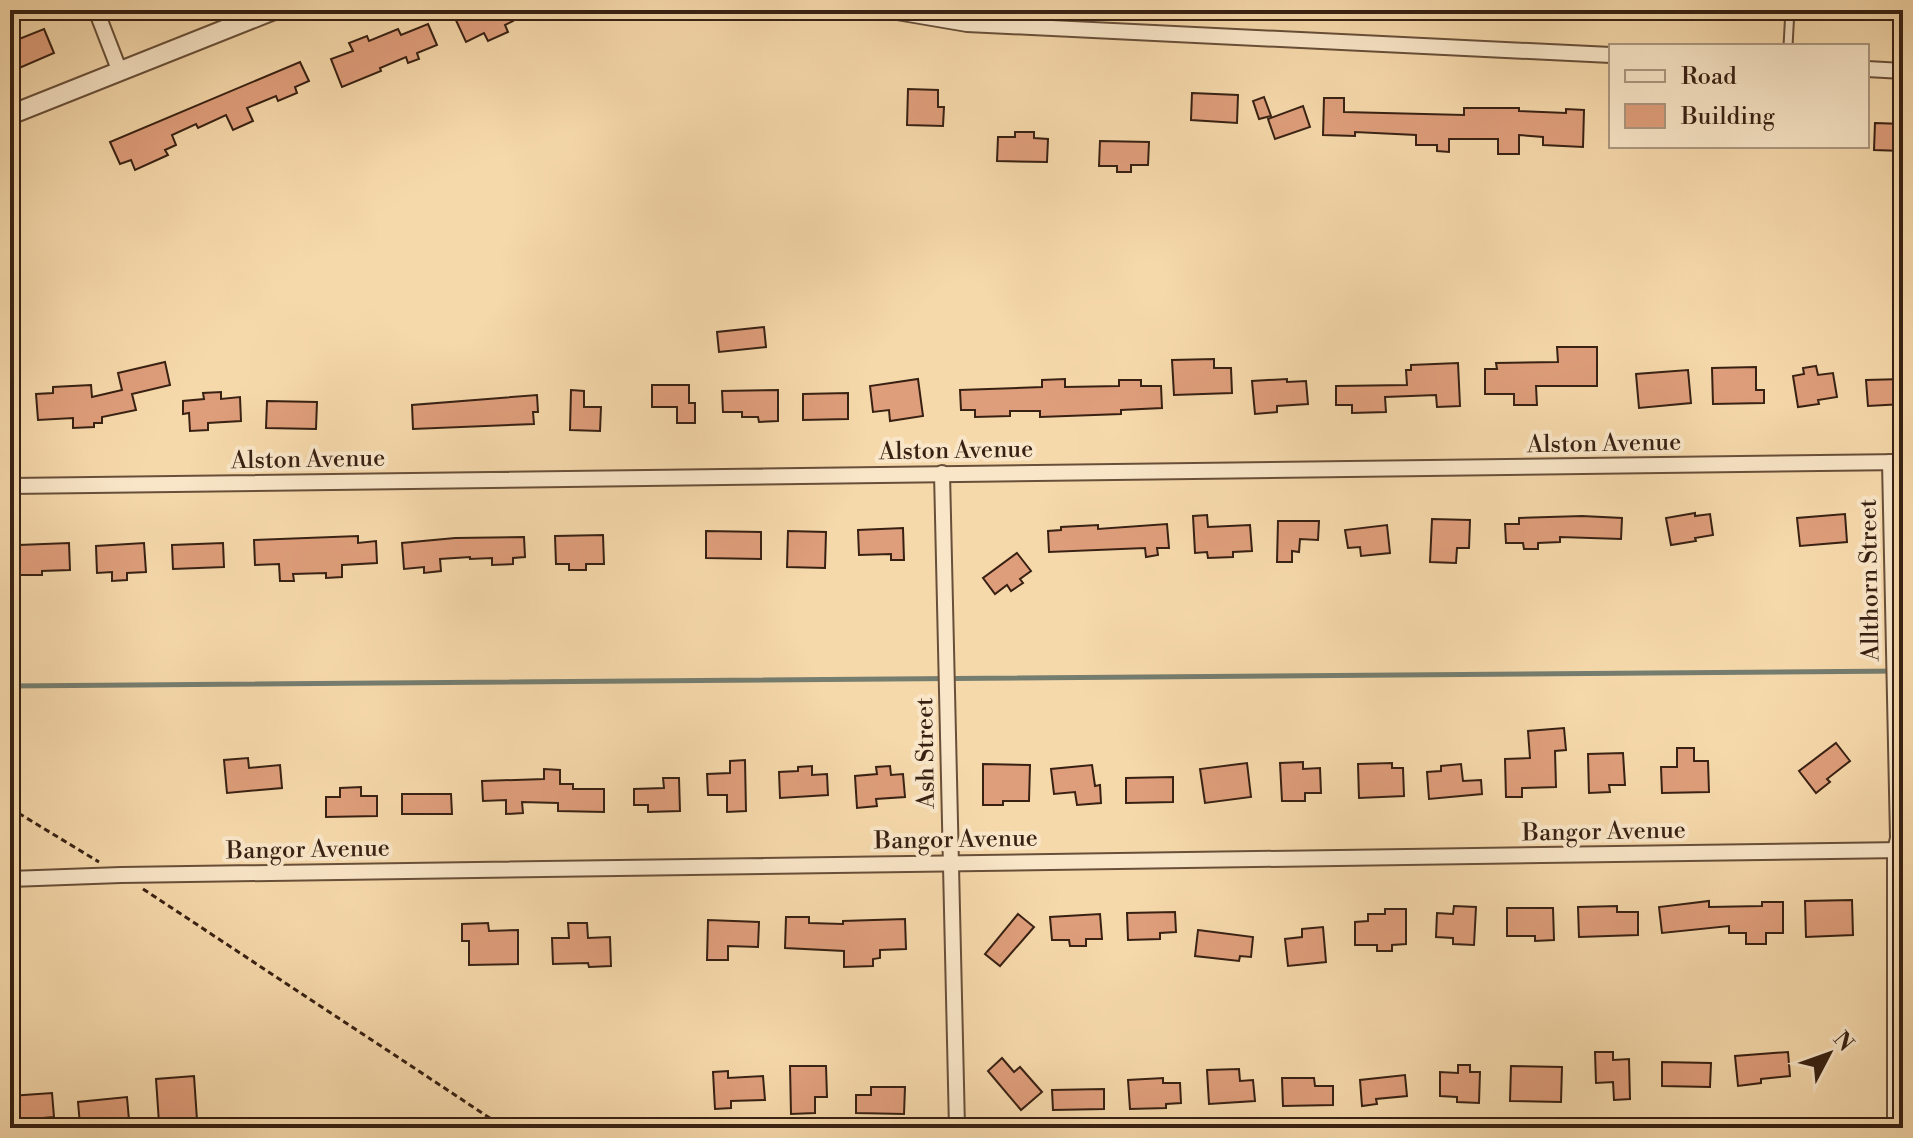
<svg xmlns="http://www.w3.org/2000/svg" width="1913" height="1138" viewBox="0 0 1913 1138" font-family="'Libre Bodoni',serif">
	<rect width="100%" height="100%" fill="#f6d9ab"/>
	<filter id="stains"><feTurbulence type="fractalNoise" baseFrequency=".0025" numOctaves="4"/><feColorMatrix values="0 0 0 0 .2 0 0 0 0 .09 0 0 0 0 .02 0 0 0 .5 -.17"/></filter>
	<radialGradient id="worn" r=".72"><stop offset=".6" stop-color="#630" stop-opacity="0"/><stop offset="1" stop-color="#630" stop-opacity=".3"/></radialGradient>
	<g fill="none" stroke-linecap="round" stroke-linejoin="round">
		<path stroke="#757d6f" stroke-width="5" d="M10,686L1903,671"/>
	</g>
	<g fill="#df9e7b" stroke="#382113" stroke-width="2">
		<path d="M467,10H508L513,21L505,25L508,32L488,41L484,33L466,42L454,16Z"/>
		<path d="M428,24L437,45L417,53L419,59L408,63L406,57L380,68L381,71L342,87L331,59L353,51L349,43L367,36L369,41L398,29L401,35Z"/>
		<path d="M44,29L54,53L10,72V52L18,49L14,41Z"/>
		<path d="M300,62L309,81L295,87L297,93L278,101L276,96L247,108L253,121L233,130L226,115L198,128L196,124L172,135L176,145L165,150L168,155L135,170L131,160L120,164L110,142Z"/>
		<path d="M908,89L938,90V107H944L943,126L907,125Z"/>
		<path d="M1192,93L1238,95L1237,123L1191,120Z"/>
		<path d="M1264,97L1271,116L1259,119L1253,101Z"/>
		<path d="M1324,98H1344V112L1464,115V108H1519V111L1566,113V109L1584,110L1583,147L1543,145V137L1519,135V154H1498V139H1449V152L1437,151V145H1416V135L1355,132V136L1323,135Z"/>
		<path d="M1303,106L1310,127L1275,139L1268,119Z"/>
		<path d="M1875,123L1903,124V151L1874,150Z"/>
		<path d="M1015,132H1034V138L1048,139L1047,162L997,161L998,137H1015Z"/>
		<path d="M1100,141L1149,142L1148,165H1131V172H1117V166H1099Z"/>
		<path d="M764,327L766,347L719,352L717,332Z"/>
		<path d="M1557,347H1597V386H1536L1537,405H1514V394H1485V369H1497L1496,363L1558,362Z"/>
		<path d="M1214,359V368H1231L1232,393L1174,395L1172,360Z"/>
		<path d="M165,362L170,385L132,394L136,410L102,417V423H94V427L73,428V418L38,420L36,394L53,393V387L91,385L92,397L122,390L118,373Z"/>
		<path d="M1458,363L1460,406L1437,407L1436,395L1385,397L1386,412L1352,413V405H1336V386L1407,385L1406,370H1411V365Z"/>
		<path d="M1816,366L1818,375L1833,373L1837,397L1818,400L1819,404L1798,407L1793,376L1804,374L1803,368Z"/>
		<path d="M1756,367V390H1764V403L1713,404L1712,368Z"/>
		<path d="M1688,370L1691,403L1639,408L1636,374Z"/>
		<path d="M918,379L923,416L890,421L889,410L873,412L870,386Z"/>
		<path d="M1065,379V387L1119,386V380H1141V386H1161L1162,408L1121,410V414L1040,417V411H1010V416L975,417V410H961L960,390L1042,387V380Z"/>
		<path d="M1287,379V382L1306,381L1308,404L1277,406V412L1255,414L1252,381Z"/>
		<path d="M1903,379V404L1868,406L1866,380Z"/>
		<path d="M652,385H689V403H695V423H677V407H652Z"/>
		<path d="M571,390L584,391V407H601L600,431L570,430Z"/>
		<path d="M778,390V421L759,422L758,417H742V412H723L722,391Z"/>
		<path d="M221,392V399L240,397L241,421L208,423V430L190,431L189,413L183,414V401L204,399L203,393Z"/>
		<path d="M848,393V419L803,420V394Z"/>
		<path d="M537,395L538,412H533L534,424L413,429L412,405Z"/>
		<path d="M267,401L317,402L316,429L266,428Z"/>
		<path d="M1695,513V516L1710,514L1713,535L1695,538L1696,541L1671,545L1666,518Z"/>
		<path d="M1845,514L1847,542L1800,546L1797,518Z"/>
		<path d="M1207,515L1208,527L1250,525L1252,551L1233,552V557L1208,558L1207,552L1195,553L1193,516Z"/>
		<path d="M1582,516L1622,518L1621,539L1560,537V542L1538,543V549H1524L1523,543H1506L1505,524H1519V518Z"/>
		<path d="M1432,519L1470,520L1469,548H1457L1456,563L1430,562Z"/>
		<path d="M1278,521H1319L1318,540L1300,539L1299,552L1292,551V562H1277Z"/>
		<path d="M1167,524L1169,548H1157L1158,555L1146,557L1145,548L1049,552L1048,531L1061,530V527L1098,525V529Z"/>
		<path d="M1387,525L1390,553L1361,556L1360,547L1348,548L1345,530Z"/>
		<path d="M903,528L904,560H891V554L859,555L858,530Z"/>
		<path d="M706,531L761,532V559L706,558Z"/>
		<path d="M788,531L826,532L825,568L787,567Z"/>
		<path d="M603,535L604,564H586V570H569V564H556L555,536Z"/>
		<path d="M358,536V543L376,541L377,563L342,565V577L326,578V573L293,574L294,581H280L279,564L255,565L254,540Z"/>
		<path d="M524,537L525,557L513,558V564L492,565V558L470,559V557L440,559L441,571L424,573V567L404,569L402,543L455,538Z"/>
		<path d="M69,543L70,570L42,571V575H20L19,545Z"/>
		<path d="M144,543L146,572L127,573V580L112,581V572L97,573L96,546Z"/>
		<path d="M223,543L224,567L173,569L172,545Z"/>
		<path d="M1017,553L1031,571L1020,579L1023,583L1011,591L1007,585L995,594L983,578Z"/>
		<path d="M1564,728L1566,750L1555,751L1556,787L1522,788V797H1506L1505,759L1530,758L1528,731Z"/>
		<path d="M1836,743L1850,761L1827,779L1830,782L1816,793L1799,771Z"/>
		<path d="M1677,748H1694V761H1708L1709,792L1662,793L1661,767H1677Z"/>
		<path d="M1623,753L1625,785H1609L1610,792L1589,793L1588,754Z"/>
		<path d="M248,758L249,768L280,765L282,788L227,793L224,760Z"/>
		<path d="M745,760L746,811L727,812V795H708L707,774L730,773V761Z"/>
		<path d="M1303,762V769L1320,768L1321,793H1305V801H1282L1280,763Z"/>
		<path d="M1247,763L1251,797L1205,803L1200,769Z"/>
		<path d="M1392,763V768H1403L1404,796L1359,798L1358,764Z"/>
		<path d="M983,764L1030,765L1029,801H1003V805H983Z"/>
		<path d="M1461,764L1463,781L1481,780L1482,794L1429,799L1427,772L1441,771V766Z"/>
		<path d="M1092,765L1095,786L1100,785L1101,803L1077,805L1075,792L1054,794L1051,769Z"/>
		<path d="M812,766V775L827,774L828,795L780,798L779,772L798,771V767Z"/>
		<path d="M890,766L891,775L903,774L905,797L876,799L877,806L857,808L855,776L877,774L876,767Z"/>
		<path d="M544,769L560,770V784H573V789H604V812L558,811V803L522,802L523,813L506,814V800L483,801L482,781L544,779Z"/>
		<path d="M1173,777V802L1126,803V778Z"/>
		<path d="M663,778H679L680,811L648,812V805H634V789L664,788Z"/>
		<path d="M361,787V796H377V816L326,817V797H340V788Z"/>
		<path d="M402,794H451L452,814H402Z"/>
		<path d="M1852,900L1853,935L1806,937L1805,901Z"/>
		<path d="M1709,901V907L1762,906V902H1783V933H1766V944H1746V933H1729V926L1662,933L1659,907Z"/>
		<path d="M1454,906L1476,907L1474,945L1453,944V938L1436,937L1437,913L1453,914Z"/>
		<path d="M1617,906V912H1638V935L1579,937L1578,907Z"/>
		<path d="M1507,908H1553L1554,940L1535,941V936H1507Z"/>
		<path d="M1385,909H1406V944L1392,945V951H1377V945H1355V922L1368,921V914H1385Z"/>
		<path d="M1175,912L1176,932L1160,933V939L1128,940L1127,913Z"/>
		<path d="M1018,914L1034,927L1000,966L985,954Z"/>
		<path d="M1100,914L1102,939H1086V946H1070L1069,940H1052L1050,917Z"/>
		<path d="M786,917H809V923L843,924V921L905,919L906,949L880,950V958L873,959V966L844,967V951L785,948Z"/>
		<path d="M708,920L759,922L758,947L728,946V960H707Z"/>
		<path d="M488,923L489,931L518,930V964L469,965V941H462V924Z"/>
		<path d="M568,923H587L588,938L610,937L611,966L589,967L588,963L553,964L552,938H569Z"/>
		<path d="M1323,927L1326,962L1288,966L1285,939L1302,937V929Z"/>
		<path d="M1198,930L1253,937L1251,957L1240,956L1239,961L1195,956Z"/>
		<path d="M1595,1052H1613V1060L1629,1059L1630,1099L1614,1100L1613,1082L1596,1083Z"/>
		<path d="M1788,1052L1790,1076L1761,1079V1083L1738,1086L1735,1056Z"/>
		<path d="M1002,1058L1014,1072L1020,1067L1042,1092L1021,1110L988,1071Z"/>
		<path d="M1662,1062L1711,1063L1710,1087L1662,1086Z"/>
		<path d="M1458,1065H1470V1072H1480L1479,1103L1457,1102V1097L1440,1096V1072L1458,1073Z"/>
		<path d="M790,1066H826L827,1097H815V1113L791,1114Z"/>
		<path d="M1511,1066L1562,1067L1561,1102L1510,1101Z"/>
		<path d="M1239,1069L1240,1081L1253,1080L1255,1101L1209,1104L1207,1070Z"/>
		<path d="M728,1071V1078L763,1076L765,1100L731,1101V1108L715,1109L713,1072Z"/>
		<path d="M1405,1075L1407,1096L1376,1099L1377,1104L1362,1106L1360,1080Z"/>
		<path d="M194,1076L197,1120L159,1123L156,1079Z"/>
		<path d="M1163,1078V1083H1180L1181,1103L1166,1104V1108L1130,1109L1128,1080Z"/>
		<path d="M1282,1078H1314L1315,1086H1333V1105L1283,1106Z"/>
		<path d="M871,1087H905L904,1114L856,1113V1095H871Z"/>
		<path d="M1104,1089V1109L1053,1110L1052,1090Z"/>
		<path d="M52,1093L54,1117L10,1121V1096Z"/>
		<path d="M127,1097L129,1120L80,1125L78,1102Z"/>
	</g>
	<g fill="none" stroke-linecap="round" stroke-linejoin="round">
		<g stroke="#684f39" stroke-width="11">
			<path id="service" d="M1788,46L1790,10"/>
		</g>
		<g stroke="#684f39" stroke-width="18">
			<g id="minor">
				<path d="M96,10L120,72"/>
				<path d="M885,10L967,24L1611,55"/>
				<path d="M1867,69L1903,71"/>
				<path d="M1890,462L1898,838L1895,851V1128"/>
				<path d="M942,473L957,1128"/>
				<path d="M10,486L1903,462"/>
				<path d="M10,879L121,875L1903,850"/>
			</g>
		</g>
		<g stroke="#684f39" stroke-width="22">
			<path id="tertiary" d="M10,115L274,10"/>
		</g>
		<g stroke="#382113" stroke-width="3" stroke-dasharray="6 4" stroke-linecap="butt">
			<path d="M10,808L99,862"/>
			<path d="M143,889L505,1128"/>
		</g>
		<use href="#service" stroke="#f9e6c8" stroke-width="7"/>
		<use href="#minor" stroke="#f9e6c8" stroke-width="14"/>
		<use href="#tertiary" stroke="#f9e6c8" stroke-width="18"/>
	</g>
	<g text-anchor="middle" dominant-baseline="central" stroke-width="8" stroke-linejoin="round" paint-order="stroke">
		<g font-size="24" fill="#382113" stroke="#f9e6c8">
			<text transform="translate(1604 444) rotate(-1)">Alston Avenue</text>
			<text transform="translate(956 451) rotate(-1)">Alston Avenue</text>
			<text transform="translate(308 460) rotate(-1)">Alston Avenue</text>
			<text transform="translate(1870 580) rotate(-91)">Allthorn Street</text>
			<text transform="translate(926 753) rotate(-91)">Ash Street</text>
			<text transform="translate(1604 832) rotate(-1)">Bangor Avenue</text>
			<text transform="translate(956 840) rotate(-1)">Bangor Avenue</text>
			<text transform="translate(308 850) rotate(-1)">Bangor Avenue</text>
		</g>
	</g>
	<rect width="1913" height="1138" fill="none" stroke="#f6d9ab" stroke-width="40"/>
	<rect x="12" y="12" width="1889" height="1114" fill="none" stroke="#382113" stroke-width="4"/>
	<rect x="20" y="20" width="1873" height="1098" fill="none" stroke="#382113" stroke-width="2"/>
	<rect x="1609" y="44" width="260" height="104" fill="#f9e6c8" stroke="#ac9780" stroke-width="2"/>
	<rect x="1625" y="70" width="40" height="12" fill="#f9e6c8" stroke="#ac9780" stroke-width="2"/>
	<text x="1681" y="84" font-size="24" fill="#382113">Road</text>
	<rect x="1625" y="104" width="40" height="24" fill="#df9e7b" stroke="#ac9780" stroke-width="2"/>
	<text x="1681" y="124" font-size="24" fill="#382113">Building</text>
	<g transform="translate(1829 1054) rotate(49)" stroke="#f9e6c8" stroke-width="6" paint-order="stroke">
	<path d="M0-6L14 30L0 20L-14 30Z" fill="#382113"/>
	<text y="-12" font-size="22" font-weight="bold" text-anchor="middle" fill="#382113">N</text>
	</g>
	<rect width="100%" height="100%" filter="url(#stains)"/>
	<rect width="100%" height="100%" fill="url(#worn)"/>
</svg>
